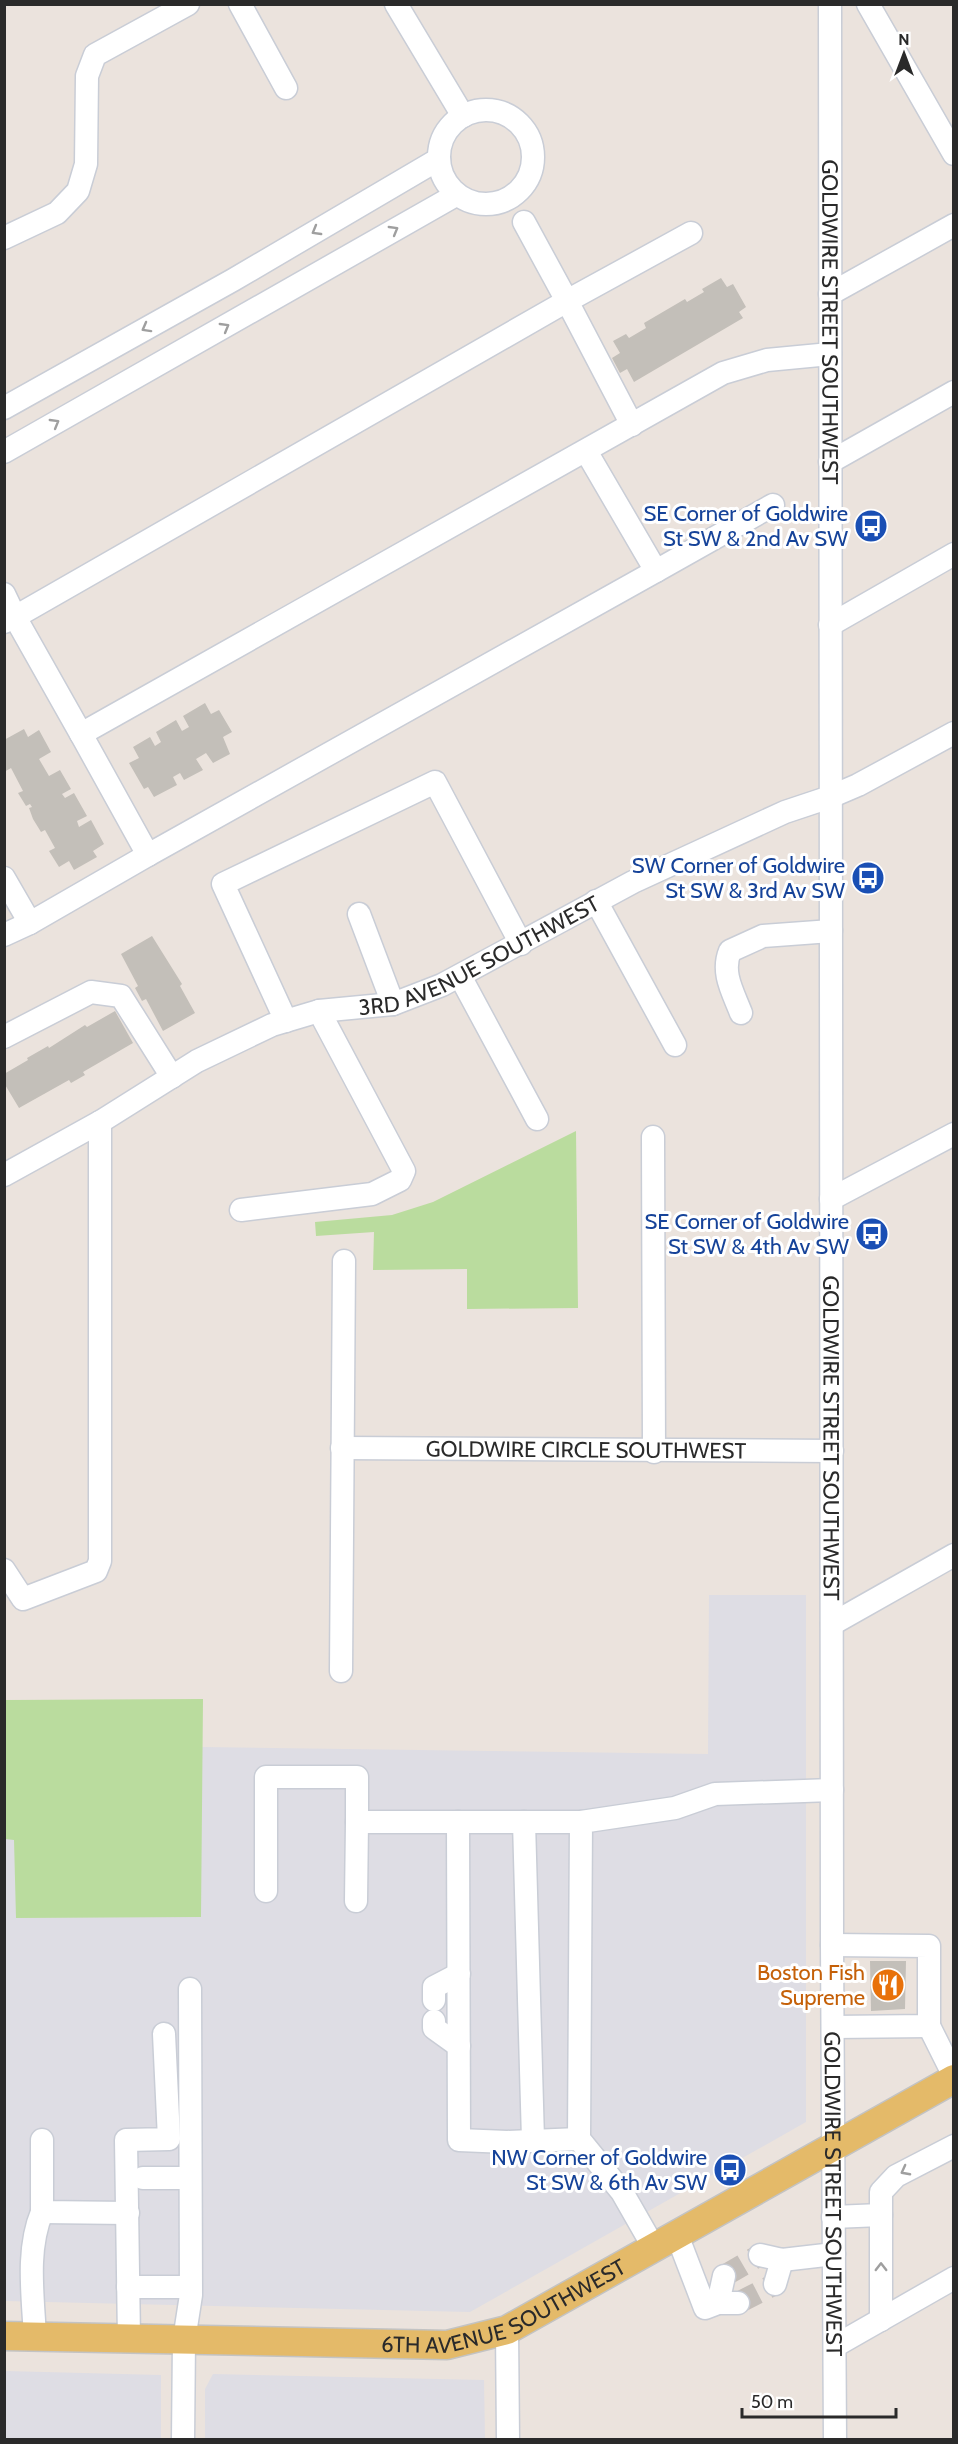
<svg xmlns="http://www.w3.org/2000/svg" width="958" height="2444" viewBox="0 0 958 2444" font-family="Cabin,sans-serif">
	<rect width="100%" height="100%" fill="#ebe3dd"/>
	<g fill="#dedde4">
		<path d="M709,1595H806V2122L470,2312L5,2301V1839H14L200,1917L202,1747L708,1754Z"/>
		<path d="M5,2371L161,2375V2439H5Z"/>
		<path d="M213,2374L484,2380L485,2439H205V2389Z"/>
	</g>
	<g fill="#badc9e">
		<path d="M576,1131L578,1308L467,1309V1269L373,1270L374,1232L316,1236L315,1222L392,1215L433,1202Z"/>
		<path d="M203,1699L201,1917L16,1918L14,1840L5,1839V1700Z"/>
	</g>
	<g fill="#c3bfb9">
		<path d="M721,278L727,287L733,284L746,307L739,312L743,318L634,382L627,369L620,373L612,358L620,353L613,341L626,334L629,338L646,328L644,323L685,299L687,302L704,292L702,289Z"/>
		<path d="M205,703L211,714L219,710L232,732L223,737L230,754L213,763L206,753L196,759L203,770L184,780L180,773L173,777L177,785L154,797L148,787L144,789L129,763L139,758L133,747L150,737L155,746L161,742L156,732L176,720L182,731L189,727L183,716Z"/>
		<path d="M24,729L28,737L39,730L51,752L39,759L49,776L60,770L71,789L62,794L65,798L74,793L87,816L77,821L79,827L91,820L104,844L93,851L97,857L74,870L69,861L59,867L49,851L55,848L45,830L41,832L33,819L29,808L32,807L30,804L26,806L18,793L23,791L11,768L4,772V751L6,750L4,740Z"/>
		<path d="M152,936L182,984L180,986L195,1013L163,1031L146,999L142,1001L135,988L138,986L121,954Z"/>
		<path d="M115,1011L133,1043L83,1072L85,1075L71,1083L69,1080L19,1108L4,1083V1074L28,1060L27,1058L48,1046L49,1048L85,1025L87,1027Z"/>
		<path d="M870,1961H906L905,2009L871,2011Z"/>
	</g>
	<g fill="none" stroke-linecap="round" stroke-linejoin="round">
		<g stroke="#c4beb9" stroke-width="22" stroke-dasharray="22 11" stroke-linecap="butt">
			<path d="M724,2276L760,2255"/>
			<path d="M738,2303L775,2284"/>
		</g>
		<g stroke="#c9cdd6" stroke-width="25">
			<g id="minor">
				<path d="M240,4L286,88"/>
				<path d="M396,4L463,116"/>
				<path id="s1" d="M830,4L832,1945L835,2440"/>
				<path d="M868,4L954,154"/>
				<circle cx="486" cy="157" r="47"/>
				<path d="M524,222L567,301L691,233"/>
				<path d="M4,238L57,213L78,191L86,164L87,76L95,55L188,4"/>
				<path d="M830,294L954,225"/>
				<path d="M4,408L233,280L439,159"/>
				<path d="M586,451L656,571L148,855L81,734L723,373L767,360L830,354"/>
				<path d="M4,452L456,195"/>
				<path d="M830,462L954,392"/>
				<path d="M656,571L773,505"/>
				<path d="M4,594L15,617L4,622"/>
				<path d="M830,625L954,554"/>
				<path d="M81,734L15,617L567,301L632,425"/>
				<path d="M4,878L30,923L148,855"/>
				<path d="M596,901L675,1045"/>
				<path d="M359,914L393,1004"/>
				<path d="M4,935L30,923"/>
				<path d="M460,976L537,1119"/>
				<path d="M741,1013C733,992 721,973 730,951L763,936L831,931"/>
				<path d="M286,1021L223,884L435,782L521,944"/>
				<path d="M4,1037L91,992L121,996L172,1077"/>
				<path d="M653,1137L654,1452"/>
				<path id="s2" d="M4,1175L100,1122L197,1061L272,1025L319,1011L393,1004L442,985L633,882L785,812L830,797L858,785L954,733"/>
				<path d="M831,1199L954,1134"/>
				<path d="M241,1210L372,1194L400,1180L404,1171L319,1011"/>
				<path id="s3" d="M342,1448L832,1451"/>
				<path d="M4,1570L23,1599L96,1571L100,1561V1122"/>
				<path d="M832,1624L954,1555"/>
				<path d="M341,1671L344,1261"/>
				<path d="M524,1822L533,2140"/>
				<path d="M266,1891V1777H357V1822"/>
				<path d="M356,1901L357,1822H458"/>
				<path d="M832,1945L929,1946V2026L833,2027"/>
				<path d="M434,2000V1987L459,1974"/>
				<path d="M434,2021V2028L459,2046"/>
				<path d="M929,2026L954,2076"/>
				<path d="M579,2139L507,2142L459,2140L458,1822H581"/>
				<path d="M42,2140V2212L128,2213"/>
				<path d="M143,2178H189"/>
				<path d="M833,2217L881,2215"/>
				<path d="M677,2235L705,2308L718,2303H738"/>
				<path d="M654,2248L622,2192L579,2139L581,1822L675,1808L715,1794L832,1790"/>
				<path d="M760,2255L782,2260L834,2254"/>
				<path d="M775,2284L782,2260"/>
				<path d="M128,2287H190"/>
				<path d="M718,2303L724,2276"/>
				<path d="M881,2320V2192L896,2176L954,2146"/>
				<path d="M507,2330L508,2440"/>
				<path d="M35,2337C33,2296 26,2250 42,2212"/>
				<path d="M129,2339L126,2140L169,2139L164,2034"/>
				<path d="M835,2346L954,2278"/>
				<path d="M183,2440L184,2340L191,2295L190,1989"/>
			</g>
		</g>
		<g stroke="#c3c3c3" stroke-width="31">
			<g id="major">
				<path id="s4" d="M4,2336L447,2345L507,2330L954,2079"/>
			</g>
		</g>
		<use href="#minor" stroke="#fff" stroke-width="22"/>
		<use href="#major" stroke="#e4ba69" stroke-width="28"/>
	</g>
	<defs><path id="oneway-chevron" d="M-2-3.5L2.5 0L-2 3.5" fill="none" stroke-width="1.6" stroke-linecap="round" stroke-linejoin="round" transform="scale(1.5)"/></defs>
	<g stroke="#9f9f9f">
		<use href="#oneway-chevron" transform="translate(394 230) rotate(-30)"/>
		<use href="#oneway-chevron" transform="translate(316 231) rotate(150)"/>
		<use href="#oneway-chevron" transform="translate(225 327) rotate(-30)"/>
		<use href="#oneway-chevron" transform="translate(146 328) rotate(151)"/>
		<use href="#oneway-chevron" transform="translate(55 423) rotate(-30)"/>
		<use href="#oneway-chevron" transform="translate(905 2171) rotate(152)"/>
		<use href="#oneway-chevron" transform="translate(881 2267) rotate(-90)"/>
	</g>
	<defs>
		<g id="bus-disc" transform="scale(1.725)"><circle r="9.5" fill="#1a4fb4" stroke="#fff"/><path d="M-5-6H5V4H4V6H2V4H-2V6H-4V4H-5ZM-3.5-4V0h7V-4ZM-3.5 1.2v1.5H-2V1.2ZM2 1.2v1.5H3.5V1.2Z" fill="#fff"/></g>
		<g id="restaurant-disc" transform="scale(1.725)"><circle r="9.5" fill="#e8710a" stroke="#fff"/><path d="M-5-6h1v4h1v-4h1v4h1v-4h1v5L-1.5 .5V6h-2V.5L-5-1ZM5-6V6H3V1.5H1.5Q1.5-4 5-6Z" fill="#fff"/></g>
	</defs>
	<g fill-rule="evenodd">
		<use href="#bus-disc" x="871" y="526"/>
		<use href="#bus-disc" x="868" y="878"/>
		<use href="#bus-disc" x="872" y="1234"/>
		<use href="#restaurant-disc" x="888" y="1985"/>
		<use href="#bus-disc" x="730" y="2170"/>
	</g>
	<g text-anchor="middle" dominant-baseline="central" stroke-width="6" stroke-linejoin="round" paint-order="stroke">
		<g font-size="22" fill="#2a2a2a" stroke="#fff">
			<text stroke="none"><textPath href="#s1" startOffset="318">GOLDWIRE STREET SOUTHWEST</textPath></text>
			<text stroke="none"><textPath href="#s2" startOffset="528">3RD AVENUE SOUTHWEST</textPath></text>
			<text stroke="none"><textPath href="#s1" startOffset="1434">GOLDWIRE STREET SOUTHWEST</textPath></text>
			<text stroke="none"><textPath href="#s3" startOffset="244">GOLDWIRE CIRCLE SOUTHWEST</textPath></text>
			<text stroke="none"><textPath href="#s1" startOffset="2190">GOLDWIRE STREET SOUTHWEST</textPath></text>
			<text stroke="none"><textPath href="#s4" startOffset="508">6TH AVENUE SOUTHWEST</textPath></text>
		</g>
		<g font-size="22" fill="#164399" stroke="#fff" text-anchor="end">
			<text x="848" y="513">SE Corner of Goldwire<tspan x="848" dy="25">St SW &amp; 2nd Av SW</tspan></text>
			<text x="845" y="865">SW Corner of Goldwire<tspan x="845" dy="25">St SW &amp; 3rd Av SW</tspan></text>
			<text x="849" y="1221">SE Corner of Goldwire<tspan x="849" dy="25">St SW &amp; 4th Av SW</tspan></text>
			<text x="707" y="2157">NW Corner of Goldwire<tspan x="707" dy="25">St SW &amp; 6th Av SW</tspan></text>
		</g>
		<g font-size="22" fill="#c56008" stroke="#fff" text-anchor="end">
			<text x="865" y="1972">Boston Fish<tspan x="865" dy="25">Supreme</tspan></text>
		</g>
	</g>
	<rect width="958" height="2444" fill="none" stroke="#2a2a2a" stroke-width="12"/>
	<g transform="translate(904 54)" stroke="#ffffff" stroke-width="4.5" paint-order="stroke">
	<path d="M0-4.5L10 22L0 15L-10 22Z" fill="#2a2a2a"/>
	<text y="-9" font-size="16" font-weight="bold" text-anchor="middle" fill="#2a2a2a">N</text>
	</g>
	<path d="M742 2408v9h154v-9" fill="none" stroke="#2a2a2a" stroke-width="3"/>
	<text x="751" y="2408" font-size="18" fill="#2a2a2a" stroke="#ffffff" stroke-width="4.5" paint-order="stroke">50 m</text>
</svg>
